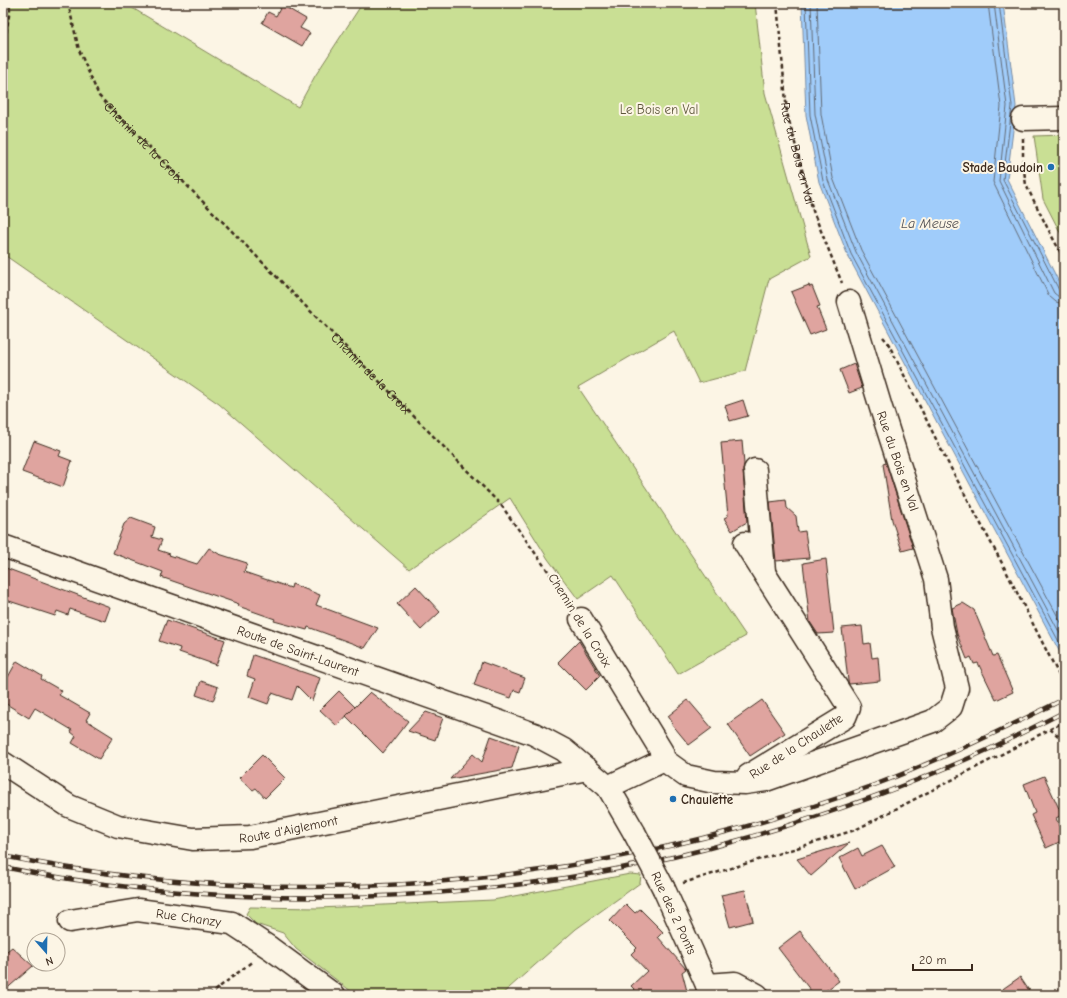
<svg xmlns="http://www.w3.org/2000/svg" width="1067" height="998" viewBox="0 0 1067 998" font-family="'Comic Neue',sans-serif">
	<rect width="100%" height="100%" fill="#fcf5e5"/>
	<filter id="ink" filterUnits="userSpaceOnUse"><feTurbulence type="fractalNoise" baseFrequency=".025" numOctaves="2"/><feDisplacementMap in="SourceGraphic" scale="8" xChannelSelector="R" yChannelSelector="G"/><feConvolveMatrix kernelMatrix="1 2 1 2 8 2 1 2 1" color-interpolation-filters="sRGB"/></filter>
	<g filter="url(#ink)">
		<g fill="#c9df94" stroke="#828459">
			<path d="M3,3H124L298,107L315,76L360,7L356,3H755L765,93L811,256L769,279L745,371L699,383L674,331L578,387L746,636L678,674L613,575L578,599L548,559L510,498L409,569L219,404L3,254Z"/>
			<path d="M1064,135V240L1043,199L1034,136Z"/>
			<path d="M630,874L641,875L640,883L576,929L501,995H356L296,949L283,933L256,924L246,914L250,907L318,908L493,900Z"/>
		</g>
		<path fill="#a0ccfa" stroke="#788ba2" d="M802,3H1003L1016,106L1007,179L1064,292V660L848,256L819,182L806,115Z"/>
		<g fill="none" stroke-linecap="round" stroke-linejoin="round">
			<g stroke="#636b76" stroke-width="1">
				<path d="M806,3L810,115L823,181L851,254L1064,651"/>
				<path d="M811,3L815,114L828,180L856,252L1064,641"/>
				<path d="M817,3L821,114L833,178L861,250L1064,628"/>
				<path d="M988,3L1001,106L993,182L1049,296L1056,302L1064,304"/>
				<path d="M994,3L1007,106L999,181L1054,293L1059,297L1064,298"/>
				<path d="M999,3L1012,106L1003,180L1059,290L1064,293"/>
			</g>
		</g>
		<g fill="#dfa49f" stroke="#3b2a1e">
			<path d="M282,5L306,19L300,28L310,33L302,46L262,23L268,12L276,16Z"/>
			<path d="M809,285L810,287L812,286L820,306L817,307L826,329L810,335L791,292Z"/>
			<path d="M854,364L862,388L849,393L840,370Z"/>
			<path d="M743,400L748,416L730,421L725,406Z"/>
			<path d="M34,441L61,451L59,456L72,461L63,487L22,472Z"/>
			<path d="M742,441L744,464L743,471L747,522L732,531L724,518L728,516L721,443Z"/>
			<path d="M886,463L913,548L902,551L892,520L883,464Z"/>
			<path d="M786,500L787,508L796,516L798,532L805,531L809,558L776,561L770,502Z"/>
			<path d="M131,518L155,527L152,537L162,540L158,550L170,554L169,555L197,564L209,548L219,554L247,563L244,572L291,588L292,584L320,595L316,605L378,628L365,648L308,627L307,630L274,621L275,619L238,606L239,604L161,577L163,572L113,553L124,524Z"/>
			<path d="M826,559L834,633L818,634L810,622L803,563Z"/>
			<path d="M3,567L110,607L105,621L70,609L68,615L57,611L55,616L3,599Z"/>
			<path d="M416,586L440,612L421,630L397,604Z"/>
			<path d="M963,603L974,610L993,656L997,655L1013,692L996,700L978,663L974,664L971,657L967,659L957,634L952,608Z"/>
			<path d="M167,620L225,640L216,665L179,652L180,648L159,641Z"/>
			<path d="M862,626L864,644L870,643L872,658L878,657L880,681L849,684L848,681L842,628Z"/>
			<path d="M579,641L600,676L586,690L558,662Z"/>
			<path d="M253,655L320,678L312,701L297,686L292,700L272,693L268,704L249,697L255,679L247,676Z"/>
			<path d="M17,661L42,676L41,679L62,691L59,695L90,713L86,720L113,737L99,759L72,743L76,736L71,732L72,730L35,708L29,718L3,702V674L8,677Z"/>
			<path d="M482,662L525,678L520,692L514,690L511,698L474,685Z"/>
			<path d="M201,681L218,687L213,701L196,695Z"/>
			<path d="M339,691L355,707L337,726L320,710Z"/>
			<path d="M370,692L408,721L383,753L346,716Z"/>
			<path d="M688,700L712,728L689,745L671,723L672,722L668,716Z"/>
			<path d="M762,700L785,733L750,756L728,724Z"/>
			<path d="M426,712L443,718L435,740L408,731Z"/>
			<path d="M491,736L519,746L512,768L450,779L473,754L482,762Z"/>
			<path d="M262,755L285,778L265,798L256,788L253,790L239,778Z"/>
			<path d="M1044,776L1062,815L1056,818L1064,838V840L1046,848L1031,815L1035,813L1024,784Z"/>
			<path d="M849,843L811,876L797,859Z"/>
			<path d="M882,846L895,867L855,889L839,858L858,848L862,856Z"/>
			<path d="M745,890L753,921L730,927L721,895Z"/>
			<path d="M626,904L635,913L640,909L663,932L658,937L686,969L682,972L688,995H640L631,986L647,971L631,954L637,948L610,921Z"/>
			<path d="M800,931L839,981L820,995H814L778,948Z"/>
			<path d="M12,947L33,966L3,992V954Z"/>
			<path d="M1020,977L1032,995H994Z"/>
		</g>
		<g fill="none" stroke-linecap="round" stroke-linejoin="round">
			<g stroke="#3b2a1e" stroke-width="25">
				<g id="minor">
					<path d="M1023,119L1064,118"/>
					<path d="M755,470L764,571"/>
					<path d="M745,543L849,707L845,717L748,776L746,780"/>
					<path id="s3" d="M3,546L534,734L564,750L608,787L634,832"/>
					<path d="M581,619L662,752L664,760"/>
					<path d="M664,760L686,776L714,782L745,783L766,780L933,721L951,707L957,688L942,627L936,579L881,408L849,302"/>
					<path id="s4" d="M3,763L69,806L118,826L193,839L250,837L587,769"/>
					<path d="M608,787L664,760"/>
					<path d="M664,889L707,985L710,995"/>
					<path id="s5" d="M70,921L138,910L232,923L270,948L334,995"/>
					<path d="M707,985L735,983L757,995"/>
				</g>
			</g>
			<g stroke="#3b2a1e" stroke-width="2.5" stroke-dasharray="4 3" stroke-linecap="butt">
				<path id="s1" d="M68,3L79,50L99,96L501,505L570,602"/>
				<path id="s2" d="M777,3L787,113L813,211L842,283"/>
				<path d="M3,53L11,3"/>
				<path d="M1023,138V163L1026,185L1047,227L1064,259"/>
				<path d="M883,337L888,343L947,461L1003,565L1064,685"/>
				<path d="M1050,729L1064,741"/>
				<path d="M683,883L855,830L1064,722"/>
				<path d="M209,995L253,961"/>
			</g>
			<use href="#minor" stroke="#fcf5e5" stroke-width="22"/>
			<g stroke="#3b2a1e" stroke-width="4.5">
				<g id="rail">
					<path d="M3,856C293,915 591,888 869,787C936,762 1000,731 1064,699"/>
					<path d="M3,867C238,915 501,906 732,842C818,818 904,788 985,751C1012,738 1038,725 1064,712"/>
				</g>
			</g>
			<use href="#rail" stroke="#fcf5e5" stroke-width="3" stroke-dasharray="9" stroke-linecap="butt"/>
			<g stroke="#3b2a1e" stroke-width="25" stroke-linecap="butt">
				<path id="minor-bridge" d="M634,832L664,889"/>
			</g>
			<use href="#minor-bridge" stroke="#fcf5e5" stroke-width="22"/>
		</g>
	</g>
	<g fill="#1f6fb2" stroke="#fcf5e5" stroke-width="1.5">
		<circle cx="1051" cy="167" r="4"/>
		<circle cx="673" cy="799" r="4"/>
	</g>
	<g text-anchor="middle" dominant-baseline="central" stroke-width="4" stroke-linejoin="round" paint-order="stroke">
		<g font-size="13" fill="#5e573c" stroke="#fcf5e5">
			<text x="659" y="109">Le Bois en Val</text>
		</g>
		<g font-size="13" fill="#3b2a1e" stroke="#fcf5e5">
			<text stroke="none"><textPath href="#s1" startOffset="163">Chemin de la Croix</textPath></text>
			<text stroke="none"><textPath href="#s2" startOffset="152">Rue du Bois en Val</textPath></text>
			<text stroke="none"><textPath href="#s1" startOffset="487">Chemin de la Croix</textPath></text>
			<text transform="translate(898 461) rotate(71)">Rue du Bois en Val</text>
			<text transform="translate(580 620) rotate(58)">Chemin de la Croix</text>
			<text stroke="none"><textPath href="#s3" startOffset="313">Route de Saint-Laurent</textPath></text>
			<text transform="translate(796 746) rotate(-33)">Rue de la Chaulette</text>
			<text stroke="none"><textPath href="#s4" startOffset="304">Route d'Aiglemont</textPath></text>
			<text transform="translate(674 913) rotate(65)">Rue des 2 Ponts</text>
			<text stroke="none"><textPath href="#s5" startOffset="120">Rue Chanzy</textPath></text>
		</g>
		<g font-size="13" font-weight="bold" fill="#3b2a1e" stroke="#fcf5e5" text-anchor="end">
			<text x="1043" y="167">Stade Baudoin</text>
			<text x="681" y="799" text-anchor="start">Chaulette</text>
		</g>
		<g font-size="14" font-style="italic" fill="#545255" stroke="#fcf5e5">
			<text x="930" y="223">La Meuse</text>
		</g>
	</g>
	<rect width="1067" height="998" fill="none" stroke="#fcf5e5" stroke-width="16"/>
	<rect x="8" y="8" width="1051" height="982" fill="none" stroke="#3b2a1e" stroke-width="1.5" filter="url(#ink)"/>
	<g transform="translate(46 952) rotate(160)"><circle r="19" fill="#fcf5e5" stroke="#afa495"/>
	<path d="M0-3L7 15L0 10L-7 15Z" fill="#1f6fb2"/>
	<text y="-6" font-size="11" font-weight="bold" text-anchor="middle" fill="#3b2a1e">N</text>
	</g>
	<path d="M913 964v6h59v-6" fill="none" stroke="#3b2a1e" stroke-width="2"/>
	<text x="919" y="964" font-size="12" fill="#3b2a1e" stroke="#fcf5e5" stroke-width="3" paint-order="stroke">20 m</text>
</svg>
